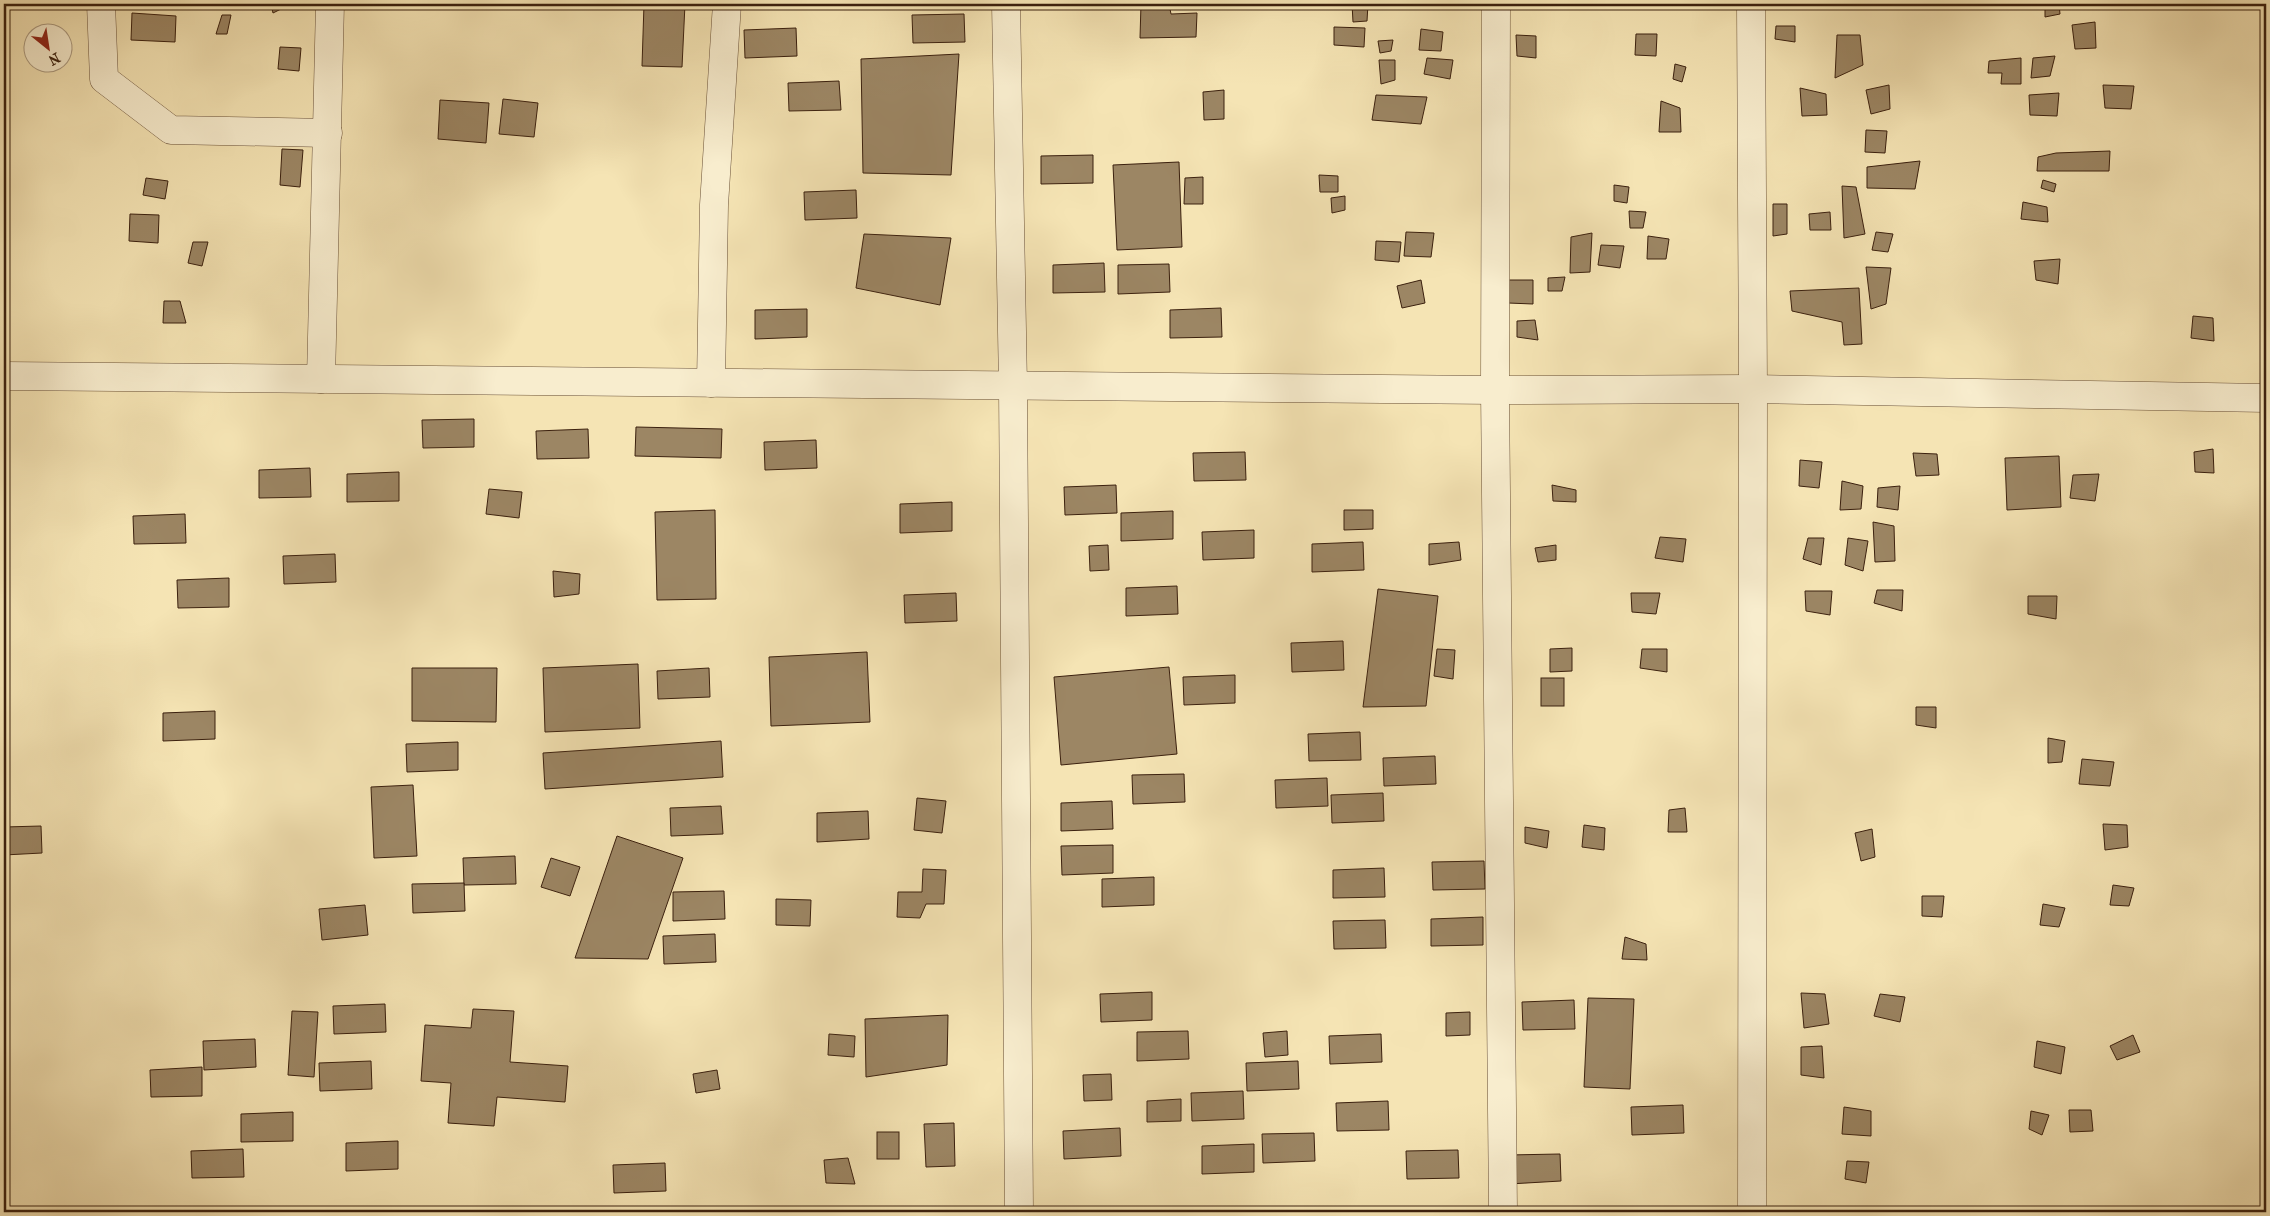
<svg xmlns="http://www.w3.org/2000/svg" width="2270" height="1216" viewBox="0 0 2270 1216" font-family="'IM FELL French Canon',serif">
	<rect width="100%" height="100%" fill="#f5e4b4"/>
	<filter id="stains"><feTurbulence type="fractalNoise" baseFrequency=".004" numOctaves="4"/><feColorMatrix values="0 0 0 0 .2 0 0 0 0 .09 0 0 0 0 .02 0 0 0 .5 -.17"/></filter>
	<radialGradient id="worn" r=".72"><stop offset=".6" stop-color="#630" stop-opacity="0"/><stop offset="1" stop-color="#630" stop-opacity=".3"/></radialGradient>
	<g fill="#9c8664" stroke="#3b200e">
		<path d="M217,4H242L241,9L216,8Z"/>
		<path d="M271,4H291L273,13Z"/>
		<path d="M644,4H685L682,67L642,66Z"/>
		<path d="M1141,4H1169L1171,14L1197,13L1196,37L1140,38Z"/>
		<path d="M1352,4H1368L1367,21L1353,22Z"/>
		<path d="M1513,4H1538V9L1513,8Z"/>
		<path d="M2045,4H2059L2060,14L2045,17Z"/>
		<path d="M132,13L176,16L175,42L131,40Z"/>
		<path d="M964,14L965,42L913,43L912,15Z"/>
		<path d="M222,15H231L227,34H216Z"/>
		<path d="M2095,22L2096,48L2075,49L2072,25Z"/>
		<path d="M1776,26H1795V42L1775,39Z"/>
		<path d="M1334,27L1365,28L1364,47L1334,45Z"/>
		<path d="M796,28L797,56L745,58L744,30Z"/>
		<path d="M1421,29L1443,32L1441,51L1419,50Z"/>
		<path d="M1636,34H1657L1656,56L1635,55Z"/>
		<path d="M1516,35L1536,36V58L1517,56Z"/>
		<path d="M1837,35H1860L1863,65L1835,78Z"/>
		<path d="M1393,40L1391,51L1380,53L1378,41Z"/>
		<path d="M280,47L301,48L299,71L278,69Z"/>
		<path d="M959,54L951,175L863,173L861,59Z"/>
		<path d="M2055,56L2050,76L2031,78L2033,58Z"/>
		<path d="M1427,58L1453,60L1450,79L1424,74Z"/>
		<path d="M2021,58V84H2001L2002,73H1988L1989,61Z"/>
		<path d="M1379,60H1395V80L1381,84Z"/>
		<path d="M1675,64L1686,67L1682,82L1673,79Z"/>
		<path d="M839,81L841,110L789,111L788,83Z"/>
		<path d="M1889,85L1890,109L1871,114L1866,90Z"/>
		<path d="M2103,85L2134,86L2131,109L2105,108Z"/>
		<path d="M1800,88L1826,94L1827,115L1802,116Z"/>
		<path d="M1224,90V119L1204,120L1203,92Z"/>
		<path d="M2059,93L2057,116L2030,115L2029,95Z"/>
		<path d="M1376,95L1427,97L1421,124L1372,120Z"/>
		<path d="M503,99L538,103L534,137L499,134Z"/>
		<path d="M440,100L489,103L486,143L438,139Z"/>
		<path d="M1661,101L1680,108L1681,132H1659Z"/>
		<path d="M1866,130L1887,131L1885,153L1865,152Z"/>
		<path d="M282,149L303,150L300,187L280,185Z"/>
		<path d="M2110,151L2109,171H2037L2038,157L2056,153Z"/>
		<path d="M1093,155V183L1041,184V156Z"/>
		<path d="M1920,161L1915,189L1867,188V167Z"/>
		<path d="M1179,162L1182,247L1117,250L1113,165Z"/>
		<path d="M1319,175L1338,176V192H1320Z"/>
		<path d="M1203,177V204H1184L1185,178Z"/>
		<path d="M146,178L168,181L165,199L143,195Z"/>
		<path d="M2043,180L2056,184L2054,192L2041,188Z"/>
		<path d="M1614,185L1629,187L1627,203L1614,201Z"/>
		<path d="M1842,186L1856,187L1865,234L1844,238Z"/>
		<path d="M856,190L857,218L805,220L804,192Z"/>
		<path d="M1345,196V210L1332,213L1331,198Z"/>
		<path d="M2023,202L2047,207L2048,222L2021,219Z"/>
		<path d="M1773,204H1787V234L1773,236Z"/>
		<path d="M1629,211L1646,212L1643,228H1630Z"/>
		<path d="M1830,212L1831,230H1810L1809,214Z"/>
		<path d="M130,214L159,215L158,243L129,241Z"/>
		<path d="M1406,232L1434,233L1431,257L1404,256Z"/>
		<path d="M1876,232L1893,234L1888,252L1872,250Z"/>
		<path d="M1592,233L1590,272L1570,273L1571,237Z"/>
		<path d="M864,234L951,238L940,305L856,288Z"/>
		<path d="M1648,236L1669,239L1666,259H1647Z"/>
		<path d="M1376,241L1401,242L1399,262L1375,260Z"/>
		<path d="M193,242H208L202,266L188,263Z"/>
		<path d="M1601,245L1624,246L1620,268L1598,265Z"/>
		<path d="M2060,259L2058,284L2036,280L2034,261Z"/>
		<path d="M1104,263L1105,292L1053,293V265Z"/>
		<path d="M1169,264L1170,292L1118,294V265Z"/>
		<path d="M1866,267L1891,268L1886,304L1871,309Z"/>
		<path d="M1565,277L1562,291H1548V278Z"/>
		<path d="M1421,280L1425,303L1402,308L1397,286Z"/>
		<path d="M1508,280H1533V304L1508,303Z"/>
		<path d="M1859,288L1862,344L1844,345L1842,322L1792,311L1790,291Z"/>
		<path d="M164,301H180L186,323H163Z"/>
		<path d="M1221,308L1222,337L1170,338V310Z"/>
		<path d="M807,309V337L755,339V310Z"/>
		<path d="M2193,316L2213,318L2214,341L2191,338Z"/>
		<path d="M1535,320L1538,340L1517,337V321Z"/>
		<path d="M474,419V447L423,448L422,420Z"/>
		<path d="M636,427L722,429L721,458L635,456Z"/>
		<path d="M588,429L589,458L537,459L536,431Z"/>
		<path d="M816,440L817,468L765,470L764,442Z"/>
		<path d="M2213,449L2214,473L2195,472L2194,452Z"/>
		<path d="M1245,452L1246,480L1194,481L1193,453Z"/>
		<path d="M1913,453L1937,454L1939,475L1916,476Z"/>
		<path d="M2059,456L2061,507L2007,510L2005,458Z"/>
		<path d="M1800,460L1822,462L1819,488L1799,486Z"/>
		<path d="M310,468L311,497L259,498V470Z"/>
		<path d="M399,472V501L347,502V474Z"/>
		<path d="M2099,474L2095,501L2070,498L2073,475Z"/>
		<path d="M1842,481L1863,486L1861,509L1840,510Z"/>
		<path d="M1116,485L1117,513L1065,515L1064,487Z"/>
		<path d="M1552,485L1576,490V502L1553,501Z"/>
		<path d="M1900,486L1898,510L1877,507L1878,488Z"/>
		<path d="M489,489L522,492L519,518L486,514Z"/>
		<path d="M952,502V531L900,533V504Z"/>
		<path d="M715,510L716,599L657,600L655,512Z"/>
		<path d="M1344,510H1373V529L1344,530Z"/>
		<path d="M1173,511V539L1121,541V513Z"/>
		<path d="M185,514L186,543L134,544L133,516Z"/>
		<path d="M1873,522L1894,526L1895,561L1875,562Z"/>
		<path d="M1254,530V558L1203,560L1202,532Z"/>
		<path d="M1660,537L1686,539L1683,562L1655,558Z"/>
		<path d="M1808,538H1824L1821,565L1803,559Z"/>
		<path d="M1848,538L1868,541L1863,571L1845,565Z"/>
		<path d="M1363,542L1364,570L1312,572V544Z"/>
		<path d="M1459,542L1461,560L1429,565V544Z"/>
		<path d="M1108,545L1109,570L1090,571L1089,546Z"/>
		<path d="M1556,545V560L1538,562L1535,548Z"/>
		<path d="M335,554L336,582L284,584L283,556Z"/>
		<path d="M553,571L580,574L579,594L554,597Z"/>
		<path d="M229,578V607L178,608L177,580Z"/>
		<path d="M1177,586L1178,614L1126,616V588Z"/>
		<path d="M1378,589L1438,596L1426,706L1363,707Z"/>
		<path d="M1877,590H1903L1902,611L1874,603Z"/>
		<path d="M1805,591H1832L1830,615L1806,611Z"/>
		<path d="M956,593L957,621L905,623L904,595Z"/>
		<path d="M1631,593H1660L1656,614L1632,612Z"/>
		<path d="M2028,596H2057L2056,619L2028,614Z"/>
		<path d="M1343,641L1344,670L1292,672L1291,643Z"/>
		<path d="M1572,648V671L1550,672V649Z"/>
		<path d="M1437,649L1455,650L1453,679L1434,676Z"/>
		<path d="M1642,649H1667V672L1640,668Z"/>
		<path d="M867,652L870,722L771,726L769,657Z"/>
		<path d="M638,664L640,728L545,732L543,668Z"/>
		<path d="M1169,667L1177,754L1061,765L1054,677Z"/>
		<path d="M412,668H497L496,722L412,721Z"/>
		<path d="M709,668L710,697L658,699L657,671Z"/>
		<path d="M1235,675V703L1184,705L1183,677Z"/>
		<rect x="1541" y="678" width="23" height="28"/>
		<path d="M1916,707H1936V728L1916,725Z"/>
		<path d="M215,711V739L163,741V713Z"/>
		<path d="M1360,732L1361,760L1309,761L1308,734Z"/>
		<path d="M2048,738L2065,741L2062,762L2048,763Z"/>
		<path d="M721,741L723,777L545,789L543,753Z"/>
		<path d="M458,742V770L407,772L406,744Z"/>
		<rect x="4" y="751" width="3" height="28"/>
		<path d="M1435,756L1436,784L1384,786L1383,758Z"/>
		<path d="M2082,759L2114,762L2110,786L2079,784Z"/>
		<path d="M1184,774L1185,802L1133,804L1132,775Z"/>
		<path d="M1327,778L1328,806L1276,808L1275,780Z"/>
		<path d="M413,785L417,856L374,858L371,787Z"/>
		<path d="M1383,793L1384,821L1332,823L1331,795Z"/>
		<path d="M917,798L946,801L942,833L914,830Z"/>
		<path d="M1112,801L1113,829L1061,831V803Z"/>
		<path d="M721,806L723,834L671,836L670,808Z"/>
		<path d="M1685,808L1687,832H1668L1669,810Z"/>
		<path d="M868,811L869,839L817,842V813Z"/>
		<path d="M2103,824L2127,825L2128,847L2105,850Z"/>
		<path d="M1584,825L1605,828L1604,850L1582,847Z"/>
		<path d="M41,826L42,853L4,855V827Z"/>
		<path d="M1525,827L1549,831L1547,848L1525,843Z"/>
		<path d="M1872,829L1875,857L1861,861L1855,833Z"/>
		<path d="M617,836L683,858L648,959L575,958Z"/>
		<path d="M1113,845V873L1062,875L1061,846Z"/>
		<path d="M515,856L516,884L464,885L463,858Z"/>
		<path d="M551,858L580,867L570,896L541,887Z"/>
		<path d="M1484,861L1485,889L1433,890L1432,862Z"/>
		<path d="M1384,868L1385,897L1333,898V870Z"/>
		<path d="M923,869L946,870L944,904H926L920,918L897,917L898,892H922Z"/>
		<path d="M1154,877V905L1102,907V879Z"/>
		<path d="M464,883L465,911L413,913L412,884Z"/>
		<path d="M2113,885L2134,888L2129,906L2110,905Z"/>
		<path d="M724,891L725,919L673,921V892Z"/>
		<path d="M1922,896H1944L1942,917L1922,916Z"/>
		<path d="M776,899L811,900L810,926L776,925Z"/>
		<path d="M2043,904L2065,908L2059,927L2040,925Z"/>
		<path d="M365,905L368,935L322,940L319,909Z"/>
		<path d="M1483,917V945L1431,946V919Z"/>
		<path d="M1385,920L1386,948L1334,949L1333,921Z"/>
		<path d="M715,934L716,962L664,964L663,936Z"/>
		<path d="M1625,937L1646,944L1647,960L1622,959Z"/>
		<path d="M1152,992V1020L1101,1022L1100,994Z"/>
		<path d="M1801,993L1825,994L1829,1024L1804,1028Z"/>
		<path d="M1880,994L1905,997L1900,1022L1874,1016Z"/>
		<path d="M1588,998L1634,999L1630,1089L1584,1087Z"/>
		<path d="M1574,1000L1575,1029L1523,1030L1522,1002Z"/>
		<path d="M385,1004L386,1032L334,1034L333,1006Z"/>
		<path d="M473,1009L514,1011L510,1062L568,1066L565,1102L497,1097L494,1126L448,1123L451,1083L421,1081L425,1025L471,1028Z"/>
		<path d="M292,1011L318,1012L314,1077L288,1075Z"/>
		<path d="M1470,1012V1035L1446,1036V1013Z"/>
		<path d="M948,1015L947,1065L866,1077L865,1019Z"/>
		<path d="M1188,1031L1189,1059L1137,1061V1032Z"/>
		<path d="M1287,1031L1288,1055L1265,1057L1263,1033Z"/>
		<path d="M829,1034L855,1036L854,1057L828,1055Z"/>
		<path d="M1381,1034L1382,1062L1330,1064L1329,1036Z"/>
		<path d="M2133,1035L2140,1052L2117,1060L2110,1046Z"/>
		<path d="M255,1039L256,1067L204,1070L203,1041Z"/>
		<path d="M2037,1041L2065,1047L2061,1074L2034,1067Z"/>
		<path d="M1822,1046L1824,1078L1801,1075V1047Z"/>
		<path d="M371,1061L372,1089L320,1091L319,1063Z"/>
		<path d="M1298,1061L1299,1089L1247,1091L1246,1063Z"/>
		<path d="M202,1067V1096L151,1097L150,1070Z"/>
		<path d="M717,1070L720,1089L696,1093L693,1074Z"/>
		<path d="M1111,1074L1112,1100L1084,1101L1083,1075Z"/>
		<path d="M1243,1091L1244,1119L1192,1121L1191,1093Z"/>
		<path d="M1181,1099V1121L1147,1122V1101Z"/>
		<path d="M1388,1101L1389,1130L1337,1131L1336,1103Z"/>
		<path d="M1683,1105L1684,1133L1632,1135L1631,1107Z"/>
		<path d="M1844,1107L1871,1111V1136L1842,1134Z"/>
		<path d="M2069,1110H2091L2093,1131L2070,1132Z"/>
		<path d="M2031,1111L2049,1115L2042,1135L2029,1129Z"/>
		<path d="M293,1112V1141L241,1142V1114Z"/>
		<path d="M954,1123L955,1166L926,1167L924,1124Z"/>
		<path d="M1120,1128L1121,1156L1064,1159L1063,1131Z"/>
		<rect x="877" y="1132" width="22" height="27"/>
		<path d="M1314,1133L1315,1161L1263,1163L1262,1134Z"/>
		<path d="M398,1141V1169L346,1171V1143Z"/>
		<path d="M1254,1144V1172L1202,1174V1146Z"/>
		<path d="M243,1149L244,1177L192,1178L191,1151Z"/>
		<path d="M1458,1150L1459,1178L1407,1179L1406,1151Z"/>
		<path d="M1560,1154L1561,1181L1509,1184L1508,1155Z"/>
		<path d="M848,1158L855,1184L826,1183L824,1160Z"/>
		<path d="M1847,1161L1869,1162L1866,1183L1845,1179Z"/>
		<path d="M665,1163L666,1191L614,1193L613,1165Z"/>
	</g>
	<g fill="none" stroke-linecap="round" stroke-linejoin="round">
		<g stroke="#6a5138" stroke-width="29">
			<g id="minor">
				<path d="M101,4L104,79L171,130L328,133"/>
				<path d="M1006,4L1013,386L1019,1212"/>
				<path d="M1496,4L1495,390L1503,1212"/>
				<path d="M1751,4L1753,389L1752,1212"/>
				<path d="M4,376L1495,390L1753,389L2266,398"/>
				<path d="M321,379L330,4"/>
				<path d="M711,383L714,205L727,4"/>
			</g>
		</g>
		<use href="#minor" stroke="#f8edce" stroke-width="28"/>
	</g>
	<rect width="2270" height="1216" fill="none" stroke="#f5e4b4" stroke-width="20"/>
	<rect x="5" y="5" width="2260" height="1206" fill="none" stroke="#3b200e" stroke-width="2.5"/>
	<rect x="10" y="10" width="2250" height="1196" fill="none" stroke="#3b200e"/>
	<g transform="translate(48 48) rotate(150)"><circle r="24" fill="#f8edce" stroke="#ac9b81"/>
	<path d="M0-4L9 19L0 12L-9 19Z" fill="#8f2418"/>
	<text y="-8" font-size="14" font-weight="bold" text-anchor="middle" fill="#3b200e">N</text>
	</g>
	<rect width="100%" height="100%" filter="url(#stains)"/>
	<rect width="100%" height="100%" fill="url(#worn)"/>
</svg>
